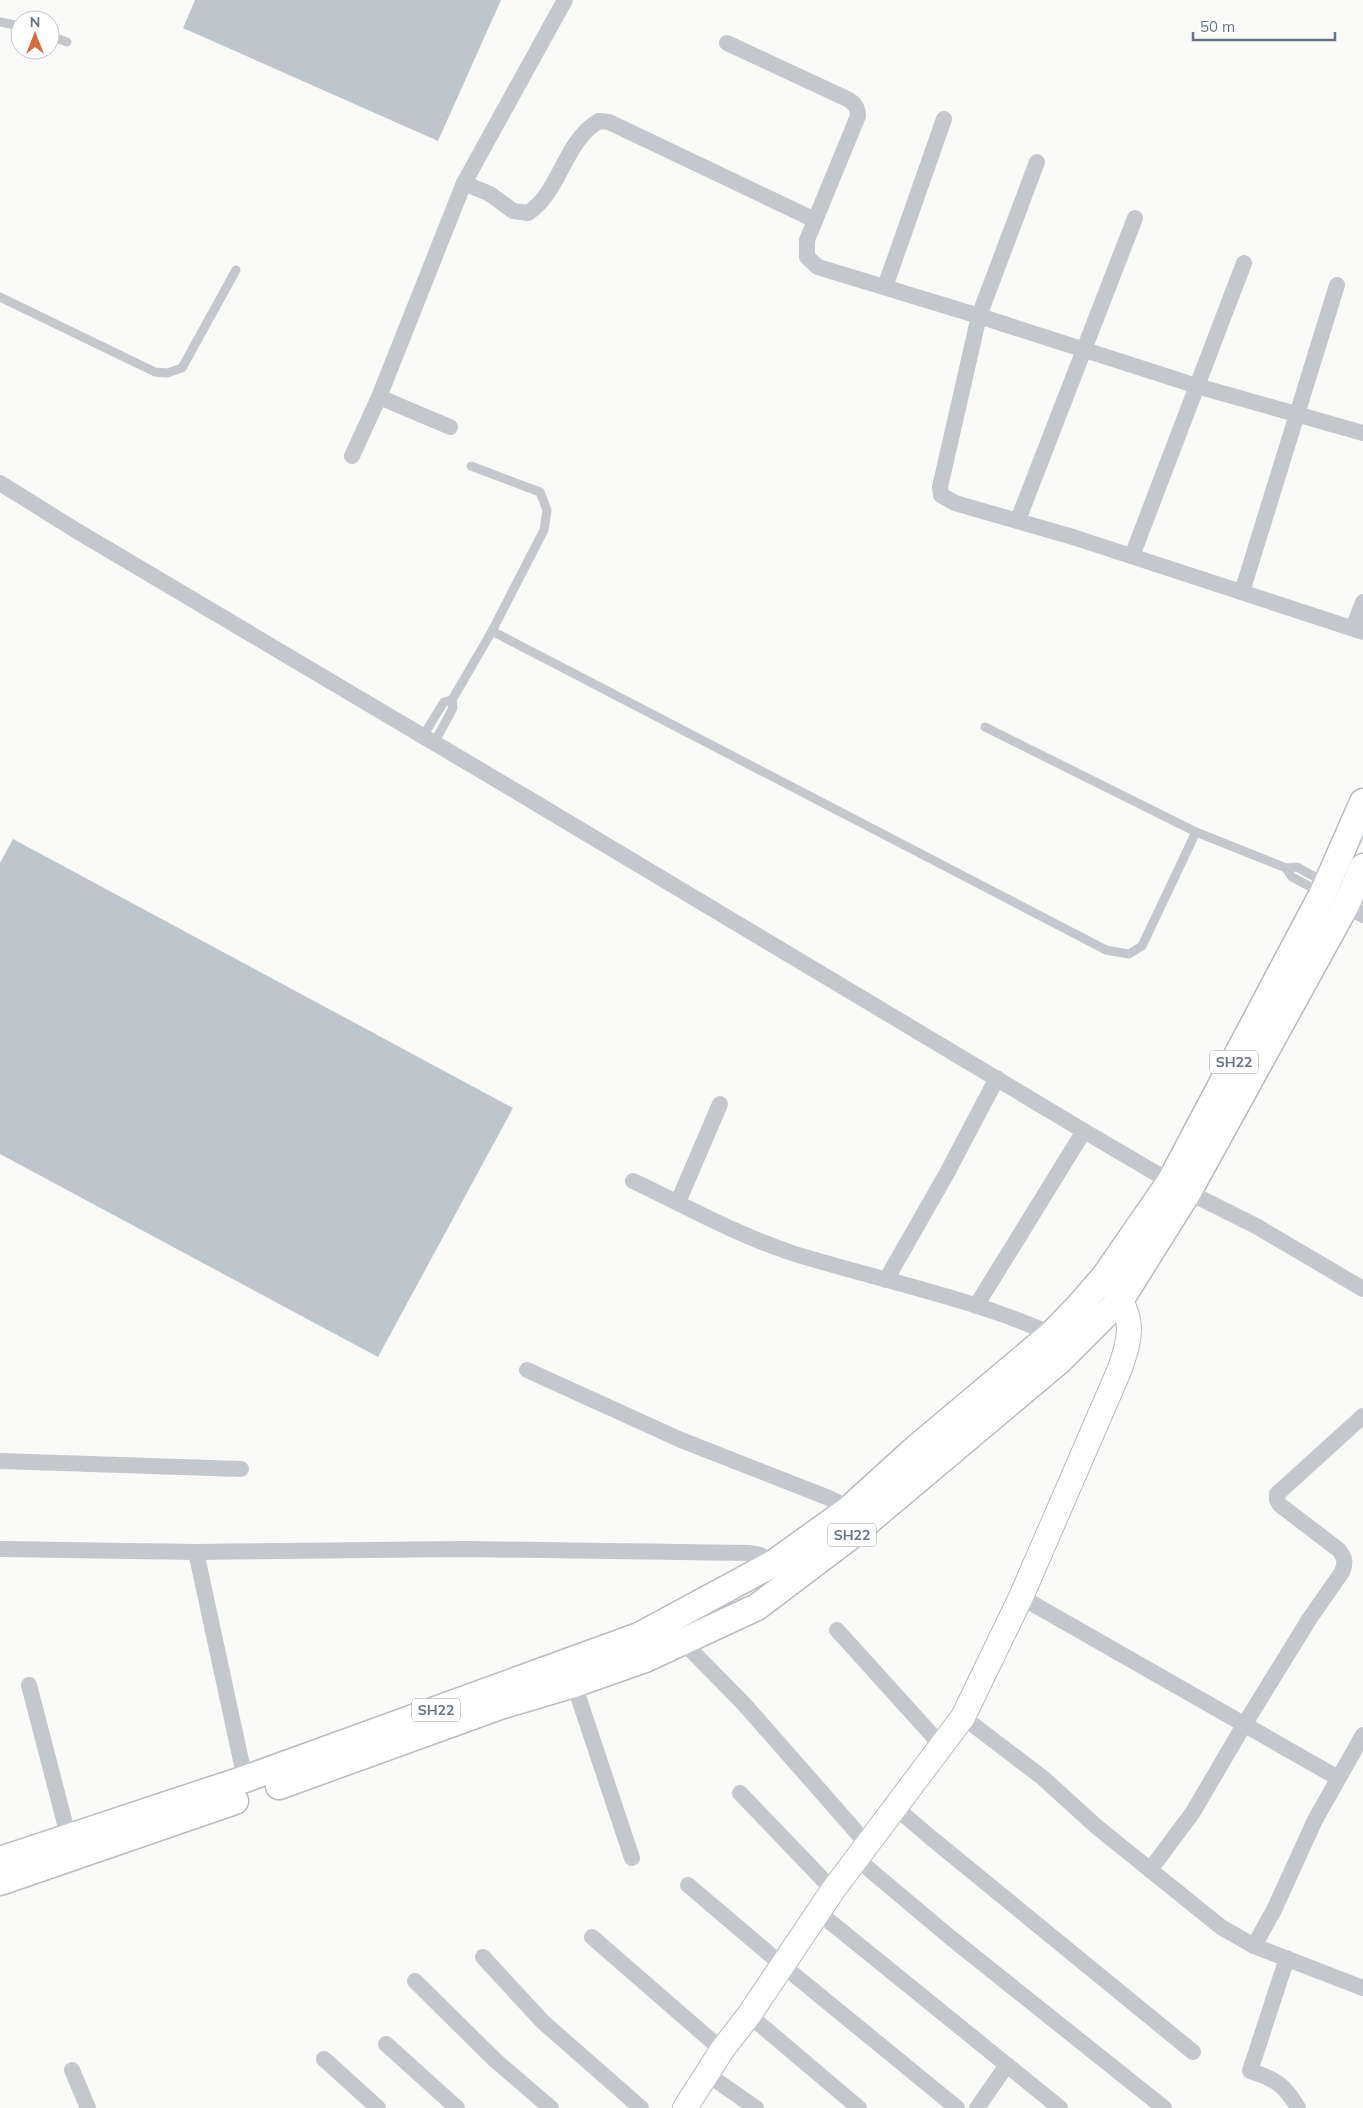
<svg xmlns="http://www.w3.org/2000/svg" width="1363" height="2108" viewBox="0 0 1363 2108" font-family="Mulish,sans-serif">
	<rect width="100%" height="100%" fill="#fafaf8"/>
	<g fill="#bec6cb">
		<path d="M195,0H501L438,141L183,28Z"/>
		<path d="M13,839L513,1108L378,1357L0,1154V863Z"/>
	</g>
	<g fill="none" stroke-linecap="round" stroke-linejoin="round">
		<g stroke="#b7bbbf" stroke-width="26">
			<path id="secondary" d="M685,2108L722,2050L749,2015L833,1890L963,1717L1021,1597L1119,1371C1132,1335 1135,1318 1111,1285"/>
		</g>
		<g stroke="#b8bbbf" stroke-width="29">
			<g id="primary">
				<path d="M279,1786L500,1706L574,1684L645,1659L757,1607L847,1539L1059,1361L1121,1299L1188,1192L1346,905L1363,867"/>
				<path d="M0,1860L245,1779L639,1636L774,1563L848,1510L914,1450L1052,1334L1079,1306L1105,1276L1170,1182L1323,893L1363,802"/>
				<path d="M0,1882L235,1801"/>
			</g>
		</g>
		<g stroke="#c4c7cb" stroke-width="9">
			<path d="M0,22L20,26"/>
			<path d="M50,36L67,42"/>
			<path d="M0,297L155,372L167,373L182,368L236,270"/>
			<path d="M492,631L1106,950L1129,954L1142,946L1196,832"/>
			<path d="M985,727L1196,832L1286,868L1297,867L1324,882"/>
			<path d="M423,736L444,702L452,700"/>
			<path d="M434,743L453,708L452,700L492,631L544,530L547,510L540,492L471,466"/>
			<path d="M1286,868L1292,877L1322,893"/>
		</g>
		<g stroke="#c4c7cb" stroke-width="16">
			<path d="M727,43L843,97C852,101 858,105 858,116L807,240V257L818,267L979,316L1197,386L1363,433"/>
			<path d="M1037,162L979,316L940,487L941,495L955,503L1073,537L1363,632"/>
			<path d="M464,183L565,0"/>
			<path d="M885,287L944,119"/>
			<path d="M379,397L450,427"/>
			<path d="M352,456L379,397L464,183L490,194L513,211L528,213C561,191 564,141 599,121L609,122L815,220"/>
			<path d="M0,483L77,531L529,799L1084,1131L1188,1192L1256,1226L1363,1289"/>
			<path d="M1018,520L1135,218"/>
			<path d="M1132,556L1244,263"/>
			<path d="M1242,592L1337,285"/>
			<path d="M1353,628L1363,602"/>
			<path d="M1338,901L1363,915"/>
			<path d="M633,1181C686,1206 739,1236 795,1254C881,1280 970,1298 1052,1334"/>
			<path d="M678,1202L720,1104"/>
			<path d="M886,1280L947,1173L997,1078"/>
			<path d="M976,1306L1084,1131"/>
			<path d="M527,1370L681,1440L829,1498L843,1505L854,1516"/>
			<path d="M0,1461L241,1469"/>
			<path d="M0,1549L196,1552L465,1549L748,1553L760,1555L774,1563"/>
			<path d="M196,1552L245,1779"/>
			<path d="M1021,1597L1338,1778"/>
			<path d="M837,1630L941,1745"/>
			<path d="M683,1642L744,1704L867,1844"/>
			<path d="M574,1684L632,1858"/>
			<path d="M29,1685L69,1839"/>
			<path d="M963,1717L1043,1778L1097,1827L1221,1927L1254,1946L1363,1988"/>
			<path d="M740,1793L833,1890"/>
			<path d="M895,1807L930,1837L1193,2052"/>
			<path d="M857,1859L951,1938L1164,2108"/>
			<path d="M1150,1870L1193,1812L1244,1725L1310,1618L1342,1572C1346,1563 1345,1558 1339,1550L1280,1505L1277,1500V1494L1363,1416"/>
			<path d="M688,1885L781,1964L957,2108"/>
			<path d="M818,1912L1060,2108"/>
			<path d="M592,1937L722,2050"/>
			<path d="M1254,1946L1274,1910L1315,1820L1363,1735"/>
			<path d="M483,1957L543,2022L641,2108"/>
			<path d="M1287,1958L1250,2071C1274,2078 1285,2085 1298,2108"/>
			<path d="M415,1981L496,2061L551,2108"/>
			<path d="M749,2015L859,2108"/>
			<path d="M386,2044L457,2108"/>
			<path d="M324,2059L378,2108"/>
			<path d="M72,2070L88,2108"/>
			<path d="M707,2074L756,2108"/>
			<path d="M977,2108L1007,2065"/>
		</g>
		<use href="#secondary" stroke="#fff" stroke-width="24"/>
		<use href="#primary" stroke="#fff" stroke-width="26"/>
	</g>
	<g text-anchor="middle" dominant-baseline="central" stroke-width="5" stroke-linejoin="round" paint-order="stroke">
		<g fill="#fff" stroke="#959da6" stroke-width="1">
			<rect x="1210" y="1050.5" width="48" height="23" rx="4"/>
			<rect x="828" y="1523.5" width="48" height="23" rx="4"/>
			<rect x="412" y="1698.5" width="48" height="23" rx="4"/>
		</g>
		<g font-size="14" font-weight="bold" fill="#677380">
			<text x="1234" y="1062">SH22</text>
			<text x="852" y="1535">SH22</text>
			<text x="436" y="1710">SH22</text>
		</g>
	</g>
	<g transform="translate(35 35)"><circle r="24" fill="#ffffff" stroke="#c2c7cc"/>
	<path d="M0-4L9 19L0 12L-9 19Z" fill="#d46c3d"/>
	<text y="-8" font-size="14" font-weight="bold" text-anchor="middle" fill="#677380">N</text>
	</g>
	<path d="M1193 32v8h142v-8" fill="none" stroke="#677380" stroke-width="2.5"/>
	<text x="1200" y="32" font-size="15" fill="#677380" stroke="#ffffff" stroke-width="4" paint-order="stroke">50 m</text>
</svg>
